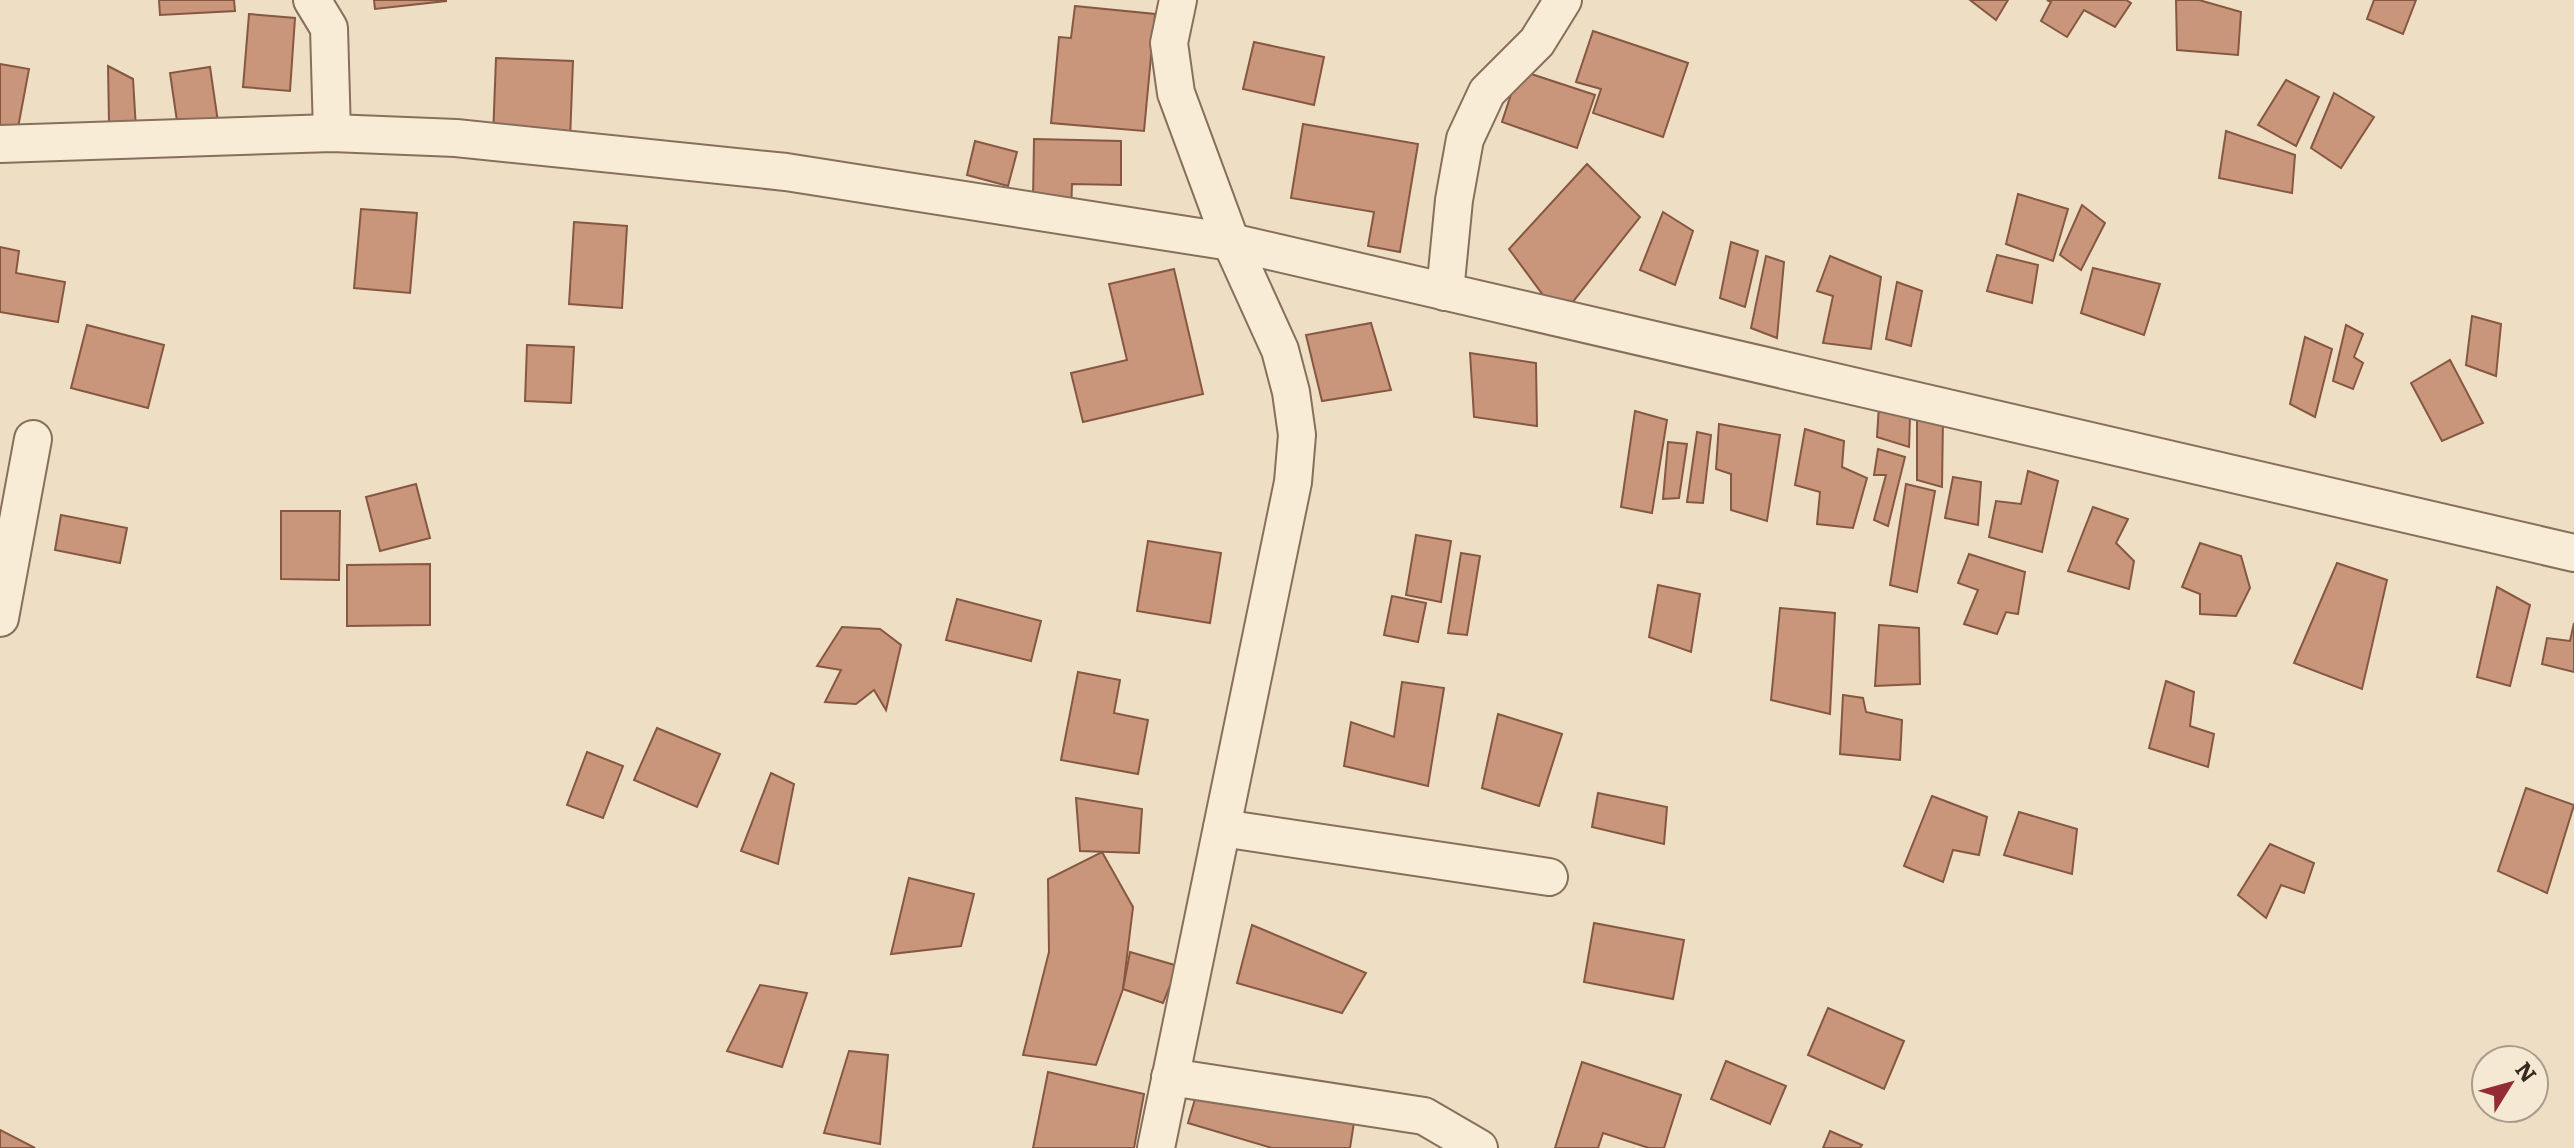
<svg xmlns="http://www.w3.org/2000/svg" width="2574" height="1148" viewBox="0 0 2574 1148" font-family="Literata,serif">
	<rect width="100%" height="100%" fill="#eddec4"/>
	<g fill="#ca967b" stroke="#865841" stroke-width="2">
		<path d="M159,0H234L235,11L160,15Z"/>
		<path d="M374,0H446V1L375,9Z"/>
		<path d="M1970,0H2008L1996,20Z"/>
		<path d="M2047,0H2126L2131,3L2115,27L2084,10L2067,37L2041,21L2051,2Z"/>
		<path d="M2176,0H2199L2241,12L2238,55L2177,50Z"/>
		<path d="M2374,0H2416L2403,34L2367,19Z"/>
		<path d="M1075,6L1155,14L1144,131L1051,123L1059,37L1071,38Z"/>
		<path d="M249,14L295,18L290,91L243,87Z"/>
		<path d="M1593,31L1688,63L1663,137L1593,113L1601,89L1576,82Z"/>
		<path d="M1254,42L1324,57L1314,105L1243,89Z"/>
		<path d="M496,58L573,61L570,140L493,137Z"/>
		<path d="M0,64L29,69L17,133L0,130Z"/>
		<path d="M108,66L133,79L136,129L109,122Z"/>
		<path d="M210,67L218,122L178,128L170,73Z"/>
		<path d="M1519,70L1595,95L1577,148L1502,122Z"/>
		<path d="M2286,80L2319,97L2296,146L2258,125Z"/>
		<path d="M2334,93L2374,117L2341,168L2311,148Z"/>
		<path d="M1303,124L1418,144L1400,252L1368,246L1374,212L1291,198Z"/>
		<path d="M2226,131L2295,155L2292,193L2219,178Z"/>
		<path d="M1034,139L1121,141V185L1072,184L1071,213L1033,200Z"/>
		<path d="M975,141L1017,152L1008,186L967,175Z"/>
		<path d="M1587,164L1640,217L1560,318L1509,249Z"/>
		<path d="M2018,194L2068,209L2053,261L2006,244Z"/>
		<path d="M2082,205L2105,223L2081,270L2060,255Z"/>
		<path d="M361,209L417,213L410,293L354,288Z"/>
		<path d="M1663,212L1693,231L1675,285L1640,270Z"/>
		<path d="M574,222L627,226L622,308L569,304Z"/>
		<path d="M1731,242L1758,251L1745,307L1720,298Z"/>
		<path d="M0,247L19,251L16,273L65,282L58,322L0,312Z"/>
		<path d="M1997,255L2038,265L2032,303L1987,291Z"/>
		<path d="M1766,256L1784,262L1777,338L1751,328Z"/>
		<path d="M1830,256L1881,277L1871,349L1823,343L1833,296L1817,291Z"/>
		<path d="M2093,268L2160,284L2144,335L2081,313Z"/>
		<path d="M1174,269L1203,394L1083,422L1071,373L1127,360L1109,284Z"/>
		<path d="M1897,282L1922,291L1911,346L1886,339Z"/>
		<path d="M2472,316L2501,324L2496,376L2466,365Z"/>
		<path d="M1371,323L1391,390L1322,401L1306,335Z"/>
		<path d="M87,325L164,345L148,408L71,388Z"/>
		<path d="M2346,325L2363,334L2354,357L2363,363L2353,389L2333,381Z"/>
		<path d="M2305,337L2332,349L2315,417L2290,404Z"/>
		<path d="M527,345L574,347L571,403L525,401Z"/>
		<path d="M1470,353L1536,363L1537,426L1474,417Z"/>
		<path d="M2450,360L2483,423L2442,441L2411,383Z"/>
		<path d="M1879,405L1910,417L1909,447L1877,437Z"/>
		<path d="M1635,411L1667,420L1652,513L1621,507Z"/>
		<path d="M1943,417L1942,487L1917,480V419Z"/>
		<path d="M1719,424L1780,435L1767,521L1731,510V474L1716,469Z"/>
		<path d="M1805,429L1844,441L1842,467L1867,478L1853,528L1817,524L1820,492L1795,485Z"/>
		<path d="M1697,432L1711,435L1703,503L1687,502Z"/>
		<path d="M1668,442L1687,444L1679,498L1663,499Z"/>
		<path d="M1878,449L1905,457L1888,526L1874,520L1886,475H1874Z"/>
		<path d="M2028,471L2058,481L2042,552L1989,537L1996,501L2021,504Z"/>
		<path d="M1953,477L1981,482L1978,525L1945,518Z"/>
		<path d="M416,484L430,538L380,551L366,497Z"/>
		<path d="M1906,484L1935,491L1917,592L1890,585Z"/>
		<path d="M2093,507L2128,519L2116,543L2134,561L2129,589L2068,571Z"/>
		<path d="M281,511H340L339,580L281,579Z"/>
		<path d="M61,515L127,528L120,563L55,550Z"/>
		<path d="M1416,535L1451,541L1441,602L1406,595Z"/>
		<path d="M1148,541L1221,553L1210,623L1137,611Z"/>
		<path d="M2200,543L2241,556L2250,588L2236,616L2200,614V594L2182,587Z"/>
		<path d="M1461,553L1480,556L1467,635L1448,633Z"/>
		<path d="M1969,554L2025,572L2018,614L2006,612L1997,634L1964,624L1978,590L1958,583Z"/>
		<path d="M2337,563L2387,580L2362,689L2294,663Z"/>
		<path d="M430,564V625L347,626V565Z"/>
		<path d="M1658,585L1700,594L1691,652L1649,637Z"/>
		<path d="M2497,587L2530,605L2510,686L2477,677Z"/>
		<path d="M1392,596L1426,603L1418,642L1384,635Z"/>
		<path d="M957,599L1041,621L1031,661L946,640Z"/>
		<path d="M1780,608L1835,613L1830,714L1771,700Z"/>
		<path d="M2574,623V672L2542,664L2547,638L2570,641Z"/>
		<path d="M1879,625L1919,628L1920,684L1875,686Z"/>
		<path d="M842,627L880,629L901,645L886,710L874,690L856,704L825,702L841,670L817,666Z"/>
		<path d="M1078,672L1120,680L1114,713L1148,720L1138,774L1061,760Z"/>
		<path d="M2166,681L2194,692L2190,726L2214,734L2208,767L2149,748Z"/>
		<path d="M1402,682L1444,688L1428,786L1344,766L1351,722L1394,737Z"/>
		<path d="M1843,695L1863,698L1866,712L1902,720L1900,760L1840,754Z"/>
		<path d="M1498,714L1562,734L1539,806L1482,788Z"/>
		<path d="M657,728L720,754L697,807L634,780Z"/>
		<path d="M587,752L623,766L603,818L567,805Z"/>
		<path d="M771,773L794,784L778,864L741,851Z"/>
		<path d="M2526,788L2574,805L2547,893L2498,871Z"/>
		<path d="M1598,793L1667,807L1664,844L1592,827Z"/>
		<path d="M1932,796L1987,817L1979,855L1953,850L1943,882L1904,866Z"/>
		<path d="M1076,798L1142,809L1139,853L1080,851Z"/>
		<path d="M2019,812L2077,829L2072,874L2004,855Z"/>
		<path d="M2270,844L2314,863L2304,893L2281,885L2266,918L2238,895Z"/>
		<path d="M1102,852L1133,907L1123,989L1096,1065L1023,1055L1049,952L1048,879Z"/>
		<path d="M909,878L974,894L961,946L891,954Z"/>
		<path d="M1594,923L1684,940L1673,999L1584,982Z"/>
		<path d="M1252,925L1366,973L1342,1013L1237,983Z"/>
		<path d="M1130,952L1178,966L1163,1003L1123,989Z"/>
		<path d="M760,985L807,993L782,1067L727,1051Z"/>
		<path d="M1828,1008L1904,1041L1884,1089L1808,1055Z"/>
		<path d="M849,1051L888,1055L880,1144L824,1133Z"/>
		<path d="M1726,1061L1786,1086L1770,1124L1711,1099Z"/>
		<path d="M1582,1062L1681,1095L1664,1148H1649L1603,1133L1598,1148H1555Z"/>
		<path d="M1048,1072L1144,1094L1134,1148H1033Z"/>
		<path d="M1197,1092L1355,1116L1350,1148H1272L1188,1123Z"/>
		<path d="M0,1130L35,1148H0Z"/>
		<path d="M1830,1131L1862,1145L1860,1148H1823Z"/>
	</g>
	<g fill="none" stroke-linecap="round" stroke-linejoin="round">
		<g stroke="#876f5b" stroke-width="40">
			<g id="street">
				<path d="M312,0L329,28L332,133"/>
				<path d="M0,144L332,133L456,138L786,172L1231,242L2574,553"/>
				<path d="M1445,292L1454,200L1465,139L1487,92L1537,42L1563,0"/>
				<path d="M0,618L33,439"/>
				<path d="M1222,828L1549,877"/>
				<path d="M1170,1077L1424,1116L1479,1148"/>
				<path d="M1156,1148L1293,482L1297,435L1291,392L1280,350L1231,242L1176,93L1169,43L1178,0"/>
			</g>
		</g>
		<use href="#street" stroke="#f8ecd7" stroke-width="36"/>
	</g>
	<g transform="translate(2510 1084) rotate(53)"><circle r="38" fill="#f5e9d4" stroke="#a99c8c" stroke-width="2"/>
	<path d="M0-6L14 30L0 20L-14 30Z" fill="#952c35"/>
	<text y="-12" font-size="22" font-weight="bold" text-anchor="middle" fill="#38291f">N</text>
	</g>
</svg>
